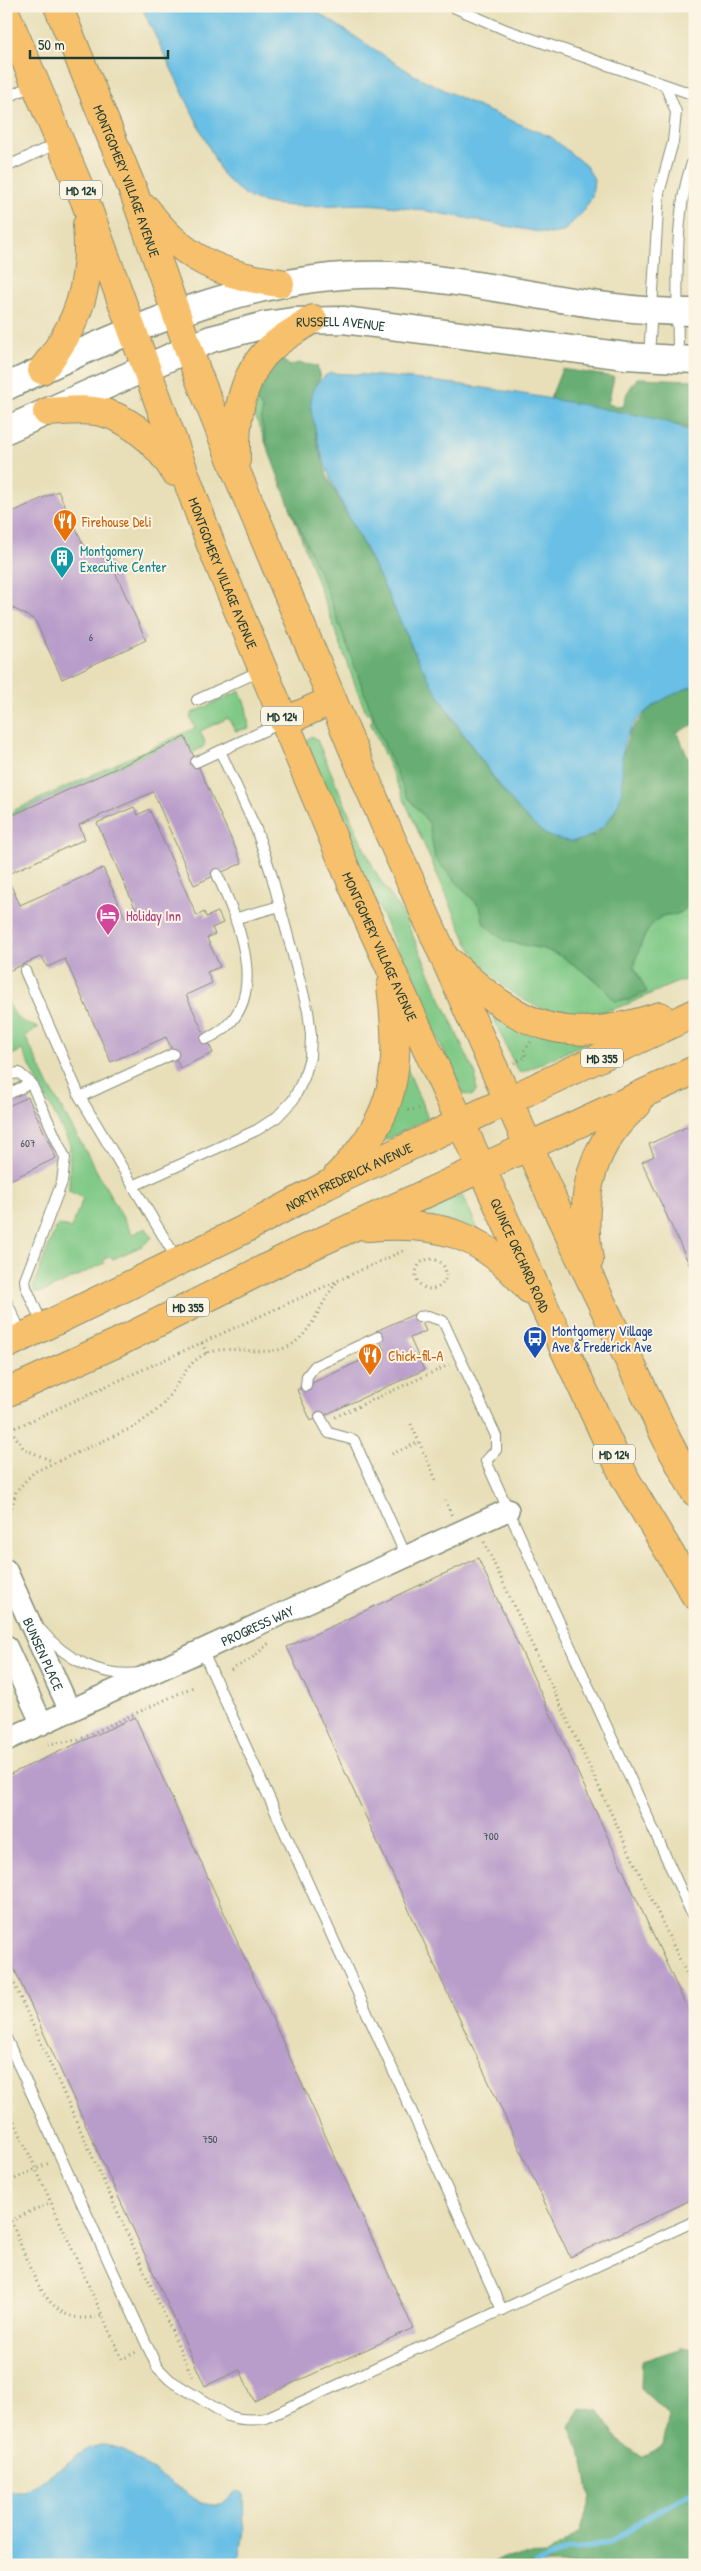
<svg xmlns="http://www.w3.org/2000/svg" width="701" height="2571" viewBox="0 0 701 2571" font-family="'Patrick Hand',sans-serif">
	<rect width="100%" height="100%" fill="#fcf5e5"/>
	<filter id="ink" filterUnits="userSpaceOnUse"><feTurbulence type="fractalNoise" baseFrequency=".02" numOctaves="2"/><feDisplacementMap in="SourceGraphic" scale="10" xChannelSelector="R" yChannelSelector="G"/><feConvolveMatrix kernelMatrix="1 2 1 2 8 2 1 2 1" color-interpolation-filters="sRGB"/></filter>
	<filter id="wash" filterUnits="userSpaceOnUse"><feTurbulence type="fractalNoise" baseFrequency=".0096" numOctaves="4" result="noise"/><feDisplacementMap in="SourceGraphic" scale="20" xChannelSelector="R" yChannelSelector="G"/><feGaussianBlur stdDeviation="1.12" result="paint"/><feColorMatrix in="noise" values="0 0 0 0 0 0 0 0 0 0 0 0 0 0 0 0 0 1.4 0 .05"/><feComposite in="paint" operator="in"/></filter>
	<g filter="url(#wash)">
		<rect width="100%" height="100%" fill="#e8dfb9"/>
		<g fill="#7fc986" stroke="#4f835d">
			<path d="M254,397L262,409L261,421L268,449L252,408Z"/>
			<path d="M290,507L327,591L378,730L406,795L429,823L435,859L480,907L484,924L505,941L544,949L563,957L597,981L615,1001L641,979L634,967C638,950 645,926 662,916C666,914 672,915 677,914C688,910 691,899 695,890V977C665,984 641,1001 613,1009C550,1028 498,994 467,942L370,722L373,721L370,713L367,714L359,695Z"/>
			<path d="M240,691L246,707L249,728L236,731L228,718L200,731L205,742L203,747L192,753L184,737L6,818V814L195,728L190,717L192,713Z"/>
			<path d="M311,736L317,740L364,848L378,877L403,914L465,1052L476,1075V1092L471,1096L464,1094L451,1067L340,822L306,741Z"/>
			<path d="M6,998C15,1016 18,1024 39,1027L25,1036L49,1086L132,1234L146,1228L152,1238L142,1246L113,1259L111,1256L103,1260L105,1263L43,1292H35L33,1287L55,1229L59,1225L71,1229L83,1198L69,1191L70,1145L22,1050L6,1058Z"/>
			<path d="M490,1011L585,1043L521,1073L517,1070Z"/>
			<path d="M404,1061L428,1118L378,1144Z"/>
			<path d="M460,1196L464,1197L478,1230L421,1214Z"/>
		</g>
		<g fill="#67ad73" stroke="#437554">
			<path d="M280,358L290,366L298,363L317,366L320,378L314,387L311,401L317,442L327,476L380,578L413,650L449,714L497,783L522,813L546,835L574,842L596,834L614,814L622,790L621,760L630,732L647,711L669,695L695,685V724L677,732L695,773V890C691,899 688,910 677,914C672,915 666,914 662,916C645,926 638,950 634,967L647,992L629,1000L615,1001L597,981L563,957L544,949L505,941L484,924L480,907L435,859L429,823L406,795L378,730L327,591L290,507L268,449L261,421L262,409L254,397L265,369Z"/>
			<path d="M562,369L614,377L608,404L623,407L627,393L637,378L695,380V434L682,426L550,399Z"/>
			<path d="M682,2348L695,2350V2565H490L502,2557L545,2555L579,2532L590,2498L584,2462L570,2426L581,2408L599,2411L618,2440L642,2457L663,2446L669,2415L641,2389L642,2361Z"/>
		</g>
		<g fill="#69bfe5" stroke="#447e8c">
			<path d="M141,6H308L414,75L481,108L551,137L586,166L594,179L592,197L583,212L563,232L551,234C494,225 437,210 379,205C341,202 300,211 262,202C246,199 233,185 222,174Z"/>
			<path d="M330,373C423,377 514,391 604,409C634,415 670,418 695,435V685C670,695 643,707 629,732C618,752 624,769 622,789C619,813 599,837 575,841C568,842 551,838 545,834C519,815 499,785 481,759C456,724 432,688 413,649C402,626 392,602 380,578C357,529 325,482 315,428C313,419 310,409 311,401C313,387 319,379 330,373Z"/>
			<path d="M105,2444L123,2450L201,2503C226,2509 220,2500 238,2491L243,2493L244,2531L240,2554L235,2565H6V2492H25L89,2448Z"/>
		</g>
		<g fill="none" stroke-linecap="round" stroke-linejoin="round">
			<path stroke="#69bfe5" stroke-width="5.5" d="M536,2565L568,2549L584,2548L612,2541L651,2515L695,2491"/>
		</g>
		<g id="blocks">
			<g fill="#b89cca">
				<path d="M58,491L86,550L110,561L146,640L62,679L35,620L11,607L6,596V515Z"/>
				<path d="M185,737L242,863L194,885L153,792L79,825L85,839L6,875L20,905L103,868L125,918L137,912L97,823L134,807L138,815L149,809L197,916L204,912L206,917L218,912L223,923L212,928L215,934L207,938L220,967L207,972L212,983L186,995L213,1053L180,1068L166,1037L111,1062L65,959L47,967L42,956L6,972V818Z"/>
				<path d="M28,1097L56,1158L6,1182V1128L8,1127L6,1107Z"/>
				<path d="M695,1123V1277L642,1162L654,1156L649,1144Z"/>
				<path d="M417,1313L426,1331L410,1338L424,1370L311,1421L297,1390L384,1350L376,1331Z"/>
				<path d="M478,1558L695,2025V2198L570,2257L287,1647Z"/>
				<path d="M135,1717L413,2328L254,2401L240,2370L205,2386L6,1951V1776Z"/>
			</g>
		</g>
	</g>
	<g filter="url(#ink)">
		<use href="#blocks" fill-opacity="0" stroke="#848e76" stroke-width="1"/>
		<g fill="none" stroke-linecap="round" stroke-linejoin="round">
			<g stroke="#848e76" stroke-width="12">
				<g id="service">
					<path d="M451,6L506,30L695,95"/>
					<path d="M6,98L35,84"/>
					<path d="M6,167L60,142"/>
					<path d="M649,357L659,193L673,142L676,112L665,85"/>
					<path d="M678,358C678,301 672,206 695,156"/>
					<path d="M197,700L262,670"/>
					<path d="M196,762L283,722"/>
					<path d="M237,918L280,906"/>
					<path d="M25,971L80,1097L178,1261"/>
					<path d="M206,1039C276,1009 239,923 217,874"/>
					<path d="M6,1075L19,1073L31,1083L65,1158L62,1182L25,1280L26,1287L43,1326"/>
					<path d="M6,1095L31,1083"/>
					<path d="M80,1097L173,1054"/>
					<path d="M133,1186L257,1130L277,1117L293,1100L304,1078L310,1057L311,1035L308,1011L271,873L256,829L220,751"/>
					<path d="M6,1301L23,1336"/>
					<path d="M419,1317L428,1316L443,1321L496,1436V1450L486,1461L695,1921"/>
					<path d="M306,1386L307,1376L315,1366L378,1337"/>
					<path d="M320,1417L329,1433L354,1440L406,1556"/>
					<path d="M41,1630C65,1659 101,1678 140,1673"/>
					<path d="M202,1650L502,2310"/>
					<path d="M6,2038L157,2367L170,2380L228,2416C241,2420 252,2421 266,2418L695,2221"/>
				</g>
			</g>
			<g stroke="#848e76" stroke-width="24">
				<g id="minor">
					<path id="s1" d="M6,1570L70,1711"/>
					<path d="M6,1646L42,1724"/>
					<path id="s2" d="M6,1740L508,1510"/>
				</g>
			</g>
			<g stroke="#848e76" stroke-width="29">
				<g id="tertiary">
					<path d="M6,387C128,329 268,265 406,276C503,284 597,313 695,312"/>
					<path id="s3" d="M6,430L211,339L265,325L293,321L343,320L626,356L695,360"/>
				</g>
			</g>
			<g stroke="#848e76" stroke-width="30">
				<g id="primary">
					<path id="s4" d="M58,6L134,193L197,373L236,471L383,820L555,1205L669,1444L695,1492"/>
					<path id="s5" d="M6,14L85,201L211,545L353,886L544,1306L626,1480L695,1595"/>
					<path d="M146,209C181,258 222,276 280,283"/>
					<path d="M42,370C79,324 92,284 87,225"/>
					<path d="M47,412C66,411 87,408 105,413C134,421 160,447 175,472"/>
					<path d="M236,460C235,421 240,374 272,347C284,336 300,328 313,319"/>
					<path d="M284,722L332,700"/>
					<path d="M451,963C523,1029 563,1047 660,1016"/>
					<path d="M338,1175C398,1116 401,1067 391,986"/>
					<path d="M368,1227C439,1221 482,1233 529,1289"/>
					<path d="M589,1260C579,1201 589,1145 637,1105"/>
					<path id="s6" d="M6,1345L243,1230L327,1185L695,1013"/>
					<path d="M6,1393L117,1343L294,1254L695,1070"/>
				</g>
			</g>
			<g stroke="#848e76" stroke-width="3" stroke-dasharray="1 4" stroke-linecap="butt">
				<path d="M514,1063L526,1057L524,1051L531,1042"/>
				<path d="M408,1110L425,1108"/>
				<circle cx="431" cy="1274" r="15"/>
				<path d="M202,1343L207,1354"/>
				<path d="M335,1417L449,1365"/>
				<path d="M411,1424L437,1482"/>
				<path d="M11,1430L24,1449L52,1461"/>
				<path d="M6,1432L405,1250"/>
				<path d="M392,1454L419,1442"/>
				<path d="M445,1500L452,1516"/>
				<path d="M9,1517L16,1491L34,1472L134,1427C144,1420 155,1413 164,1403C177,1387 185,1364 205,1354C236,1340 273,1365 300,1338C316,1323 323,1298 338,1281"/>
				<path d="M484,1542L695,1992"/>
				<path d="M231,1670L251,1659L269,1643"/>
				<path d="M48,1744L78,1740L193,1687"/>
				<path d="M6,1966L193,2378"/>
				<path d="M6,2103L122,2359L136,2352"/>
				<path d="M6,2183L49,2163"/>
				<path d="M11,2221C29,2261 44,2334 102,2315"/>
				<path d="M6,2223L51,2202"/>
			</g>
			<use href="#service" stroke="#fff" stroke-width="10"/>
			<use href="#minor" stroke="#fff" stroke-width="21"/>
			<use href="#tertiary" stroke="#fff" stroke-width="26"/>
			<use href="#primary" stroke="#f7c06c" stroke-width="28"/>
		</g>
	</g>
	<defs>
		<g id="restaurant-pin" transform="scale(1.25)"><path d="M0 17L-7.5 6A9.5 9.5 0 1 1 7.5 6Z" fill="#e8710a" stroke="#fcf5e5"/><path d="M-5-6h1v4h1v-4h1v4h1v-4h1v5L-1.5 .5V6h-2V.5L-5-1ZM5-6V6H3V1.5H1.5Q1.5-4 5-6Z" fill="#fff"/></g>
		<g id="building-pin" transform="scale(1.25)"><path d="M0 17L-7.5 6A9.5 9.5 0 1 1 7.5 6Z" fill="#0f9aa8" stroke="#fcf5e5"/><path d="M-4-6H4V6H1V3H-1V6H-4ZM-2.5-4.3h1.7v1.8h-1.7ZM.8-4.3h1.7v1.8H.8ZM-2.5-1h1.7V.8h-1.7ZM.8-1h1.7V.8H.8Z" fill="#fff"/></g>
		<g id="hotel-pin" transform="scale(1.25)"><path d="M0 17L-7.5 6A9.5 9.5 0 1 1 7.5 6Z" fill="#d1479c" stroke="#fcf5e5"/><path d="M-6-4.5h1.5V1H6V5H4.5V3h-9V5H-6ZM-4 0a1.8 1.8 0 1 1 3.6 0ZM.5 0V-2.5h3Q6-2.5 6 0Z" fill="#fff"/></g>
		<g id="bus-pin" transform="scale(1.25)"><path d="M0 17L-7.5 6A9.5 9.5 0 1 1 7.5 6Z" fill="#1a4fb4" stroke="#fcf5e5"/><path d="M-5-6H5V4H4V6H2V4H-2V6H-4V4H-5ZM-3.5-4V0h7V-4ZM-3.5 1.2v1.5H-2V1.2ZM2 1.2v1.5H3.5V1.2Z" fill="#fff"/></g>
	</defs>
	<g fill-rule="evenodd">
		<use href="#restaurant-pin" x="65" y="521"/>
		<use href="#building-pin" x="62" y="558"/>
		<use href="#hotel-pin" x="108" y="915"/>
		<use href="#bus-pin" x="535" y="1338"/>
		<use href="#restaurant-pin" x="370" y="1355"/>
	</g>
	<g text-anchor="middle" dominant-baseline="central" stroke-width="4" stroke-linejoin="round" paint-order="stroke">
		<g font-size="11" fill="#45555a">
			<text x="91" y="637">6</text>
			<text x="28" y="1143">607</text>
			<text x="491" y="1836">700</text>
			<text x="210" y="2139">750</text>
		</g>
		<g fill="#fcf5e5" stroke="#617469" stroke-width="1">
			<rect x="60" y="180.5" width="42" height="19" rx="4"/>
			<rect x="261" y="706.5" width="42" height="19" rx="4"/>
			<rect x="581" y="1048.5" width="42" height="19" rx="4"/>
			<rect x="167" y="1297.5" width="42" height="19" rx="4"/>
			<rect x="593" y="1444.5" width="42" height="19" rx="4"/>
		</g>
		<g font-size="12" font-weight="bold" fill="#1f3d34">
			<text x="81" y="190">MD 124</text>
			<text x="282" y="716">MD 124</text>
			<text x="602" y="1058">MD 355</text>
			<text x="188" y="1307">MD 355</text>
			<text x="614" y="1454">MD 124</text>
		</g>
		<g font-size="14" fill="#1f3d34" stroke="#fcf5e5">
			<text stroke="none"><textPath href="#s4" startOffset="188">MONTGOMERY VILLAGE AVENUE</textPath></text>
			<text stroke="none"><textPath href="#s3" startOffset="356">RUSSELL AVENUE</textPath></text>
			<text stroke="none"><textPath href="#s5" startOffset="600">MONTGOMERY VILLAGE AVENUE</textPath></text>
			<text stroke="none"><textPath href="#s5" startOffset="1005">MONTGOMERY VILLAGE AVENUE</textPath></text>
			<text stroke="none"><textPath href="#s6" startOffset="382">NORTH FREDERICK AVENUE</textPath></text>
			<text stroke="none"><textPath href="#s5" startOffset="1344">QUINCE ORCHARD ROAD</textPath></text>
			<text stroke="none"><textPath href="#s2" startOffset="276">PROGRESS WAY</textPath></text>
			<text stroke="none"><textPath href="#s1" startOffset="92">BUNSEN PLACE</textPath></text>
		</g>
		<g font-size="14" fill="#c56008" stroke="#fcf5e5" text-anchor="start">
			<text x="82" y="521">Firehouse Deli</text>
			<text x="388" y="1355">Chick-fil-A</text>
		</g>
		<g font-size="14" fill="#0d838f" stroke="#fcf5e5" text-anchor="start">
			<text x="80" y="550">Montgomery<tspan x="80" dy="16">Executive Center</tspan></text>
		</g>
		<g font-size="14" fill="#b23c85" stroke="#fcf5e5" text-anchor="start">
			<text x="126" y="915">Holiday Inn</text>
		</g>
		<g font-size="14" fill="#164399" stroke="#fcf5e5" text-anchor="start">
			<text x="552" y="1330">Montgomery Village<tspan x="552" dy="16">Ave &amp; Frederick Ave</tspan></text>
		</g>
	</g>
	<rect width="701" height="2571" fill="none" stroke="#fcf5e5" stroke-width="25"/>
	<path d="M30 50v8h138v-8" fill="none" stroke="#1f3d34" stroke-width="2.5"/>
	<text x="38" y="50" font-size="15" fill="#1f3d34" stroke="#fcf5e5" stroke-width="4" paint-order="stroke">50 m</text>
</svg>
